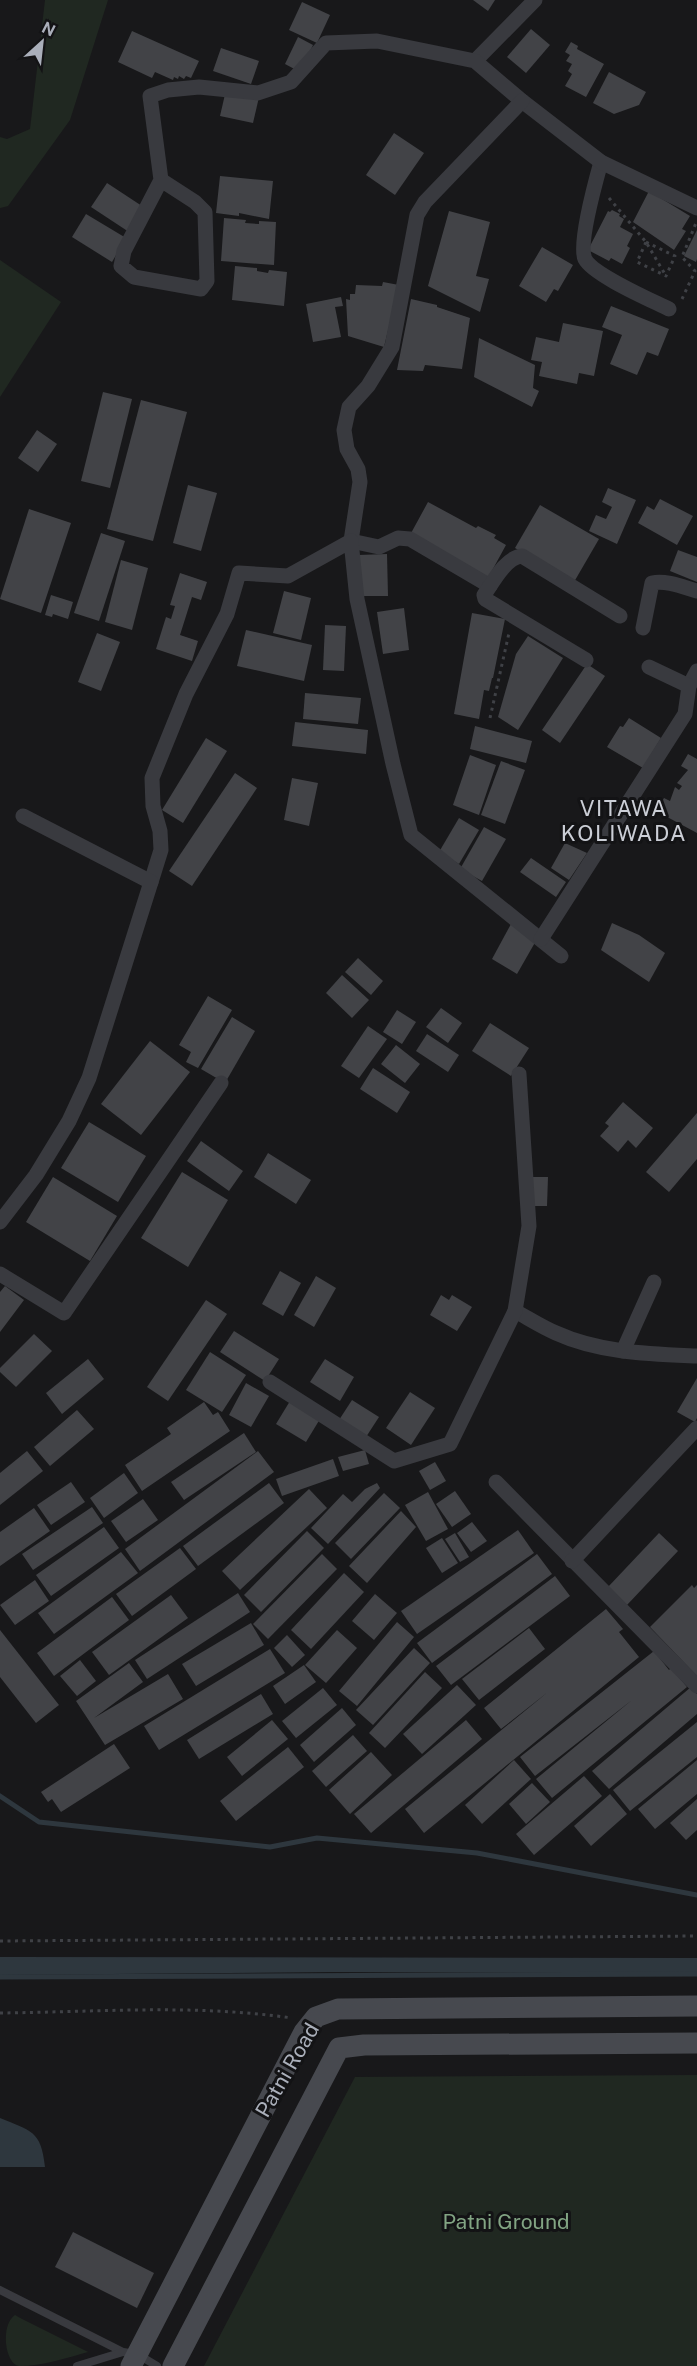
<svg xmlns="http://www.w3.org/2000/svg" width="697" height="2366" viewBox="0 0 697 2366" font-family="'Public Sans',sans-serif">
	<rect width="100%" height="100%" fill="#18181a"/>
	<g fill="#202821">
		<path d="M45,0H108L70,120L8,206L0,208V137L7,139L30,129Z"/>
		<path d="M0,260L61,302L0,397Z"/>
		<path d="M697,2075V2366H204L355,2077Z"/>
		<path d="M15,2315L22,2319L88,2352C67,2358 42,2366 19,2366C5,2364 0,2325 15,2315Z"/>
	</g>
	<g fill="#2e373e">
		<path d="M0,1957L697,1958V1973L332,1972L0,1975Z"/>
		<path d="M0,2118C31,2131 41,2130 45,2167H0Z"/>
	</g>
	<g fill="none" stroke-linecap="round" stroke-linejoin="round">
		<g stroke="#2e373e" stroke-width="5">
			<path d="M0,1796L39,1822L270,1847L317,1838L477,1853L697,1895"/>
			<path d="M0,1977L697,1974"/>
		</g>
	</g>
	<g fill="#424347">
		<path d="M473,0H495L488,11Z"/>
		<path d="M302,2L330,15L317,43L289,30Z"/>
		<path d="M531,29L550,45L526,73L507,57Z"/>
		<path d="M132,31L199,61L191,78L186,76L184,79L179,76L178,79L174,77L173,80L155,72L152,78L118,62Z"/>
		<path d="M298,37L313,45L300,72L285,64Z"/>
		<path d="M571,42L578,46L577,49L604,64L586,97L565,86L572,74L568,71L572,64L566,61L570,55L565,52Z"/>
		<path d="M221,48L259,61L251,84L213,71Z"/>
		<path d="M609,72L646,92L639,105L614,114L593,103Z"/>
		<path d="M226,90L259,97L253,123L220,116Z"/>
		<path d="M394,133L424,153L395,195L366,175Z"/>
		<path d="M220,176L273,181L269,219L239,213V216L216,213Z"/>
		<path d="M107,183L145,208L129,232L91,207Z"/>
		<path d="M649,191L690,216L682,229L686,231L674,250L633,222Z"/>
		<path d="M612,210L620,214L619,216L624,219L620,227L633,234L627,246L630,248L622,264L611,258L609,261L588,250L608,211L610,212Z"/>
		<path d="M449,211L490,222L476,276L489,279L480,312L428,286Z"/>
		<path d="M86,214L126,238L112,262L72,237Z"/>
		<path d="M224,218L246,220L245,223L259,224V221L276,222L274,265L221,261Z"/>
		<path d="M697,230V259L696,262L684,256Z"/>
		<path d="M542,247L573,265L558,291L554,289L546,302L519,286Z"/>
		<path d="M235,266L257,268V271L268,273L269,270L287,272L284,306L232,300Z"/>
		<path d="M383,282L399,285L384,347L348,336L346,299L350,300V294H355L356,285L382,286Z"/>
		<path d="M341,297L343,306L335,307L341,337L313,342L306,304Z"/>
		<path d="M411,299L437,305V307L470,318L462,369L425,365L423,371L397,370Z"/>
		<path d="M611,306L669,329L658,356L647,352L637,375L610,364L622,335L602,327Z"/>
		<path d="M563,323L603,331L594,376L579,373L577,384L539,376L542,362L531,360L536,337L559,342Z"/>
		<path d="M479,338L535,365L533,388L539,391L532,407L474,377Z"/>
		<path d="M103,392L132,399L110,488L81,481Z"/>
		<path d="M141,400L187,412L153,541L107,529Z"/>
		<path d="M37,430L57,444L38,472L18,458Z"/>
		<path d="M188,485L217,493L201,551L173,543Z"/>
		<path d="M608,488L636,500L617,544L589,531L596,515L606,519L612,507L602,502Z"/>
		<path d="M660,499L693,516L677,545L638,523L647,506L654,510Z"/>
		<path d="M428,502L476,528L478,526L496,535L494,538L506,545L488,578L410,535Z"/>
		<path d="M540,505L599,539L574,582L515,548Z"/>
		<path d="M29,509L71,523L41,613L0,599Z"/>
		<path d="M101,533L125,541L99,621L74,613Z"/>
		<path d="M678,550L697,557V582L670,571Z"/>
		<path d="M387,554L388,596H359L358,555Z"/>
		<path d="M121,560L148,568L132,630L105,622Z"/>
		<path d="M180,573L207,582L201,600L192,597L180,635L198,641L192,661L156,649L166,617L171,619L175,606L170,605Z"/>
		<path d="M284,591L311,598L301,640L273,633Z"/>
		<path d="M51,595L73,602L68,619L53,614L52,617L45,615Z"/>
		<path d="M404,608L409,650L383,654L377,612Z"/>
		<path d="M472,613L505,619L493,678H492L489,691L484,690L479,719L454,714Z"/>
		<path d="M325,625L346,626L344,671L323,670Z"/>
		<path d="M246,630L312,645L304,681L237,666Z"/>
		<path d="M97,633L120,642L101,691L78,682Z"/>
		<path d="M528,636L563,658L518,730L498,717L516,654Z"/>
		<path d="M587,664L605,676L560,743L542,730Z"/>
		<path d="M305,693L361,698L358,724L303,719Z"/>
		<path d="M629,718L661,738L643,768L607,747L620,726L623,727Z"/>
		<path d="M295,722L368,730L366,754L292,746Z"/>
		<path d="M475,726L532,741L526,763L470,749Z"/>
		<path d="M206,738L227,751L183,823L162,810Z"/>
		<path d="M688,754L697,759V833L656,811L664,798L670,801L675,787L679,790L682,786L677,783L688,770L681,766Z"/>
		<path d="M470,755L496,765L479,815L453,805Z"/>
		<path d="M501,761L525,770L505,824L481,815Z"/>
		<path d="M235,773L257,788L192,886L169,871Z"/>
		<path d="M292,778L318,783L309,826L284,820Z"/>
		<path d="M459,818L479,830L459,864L439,852Z"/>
		<path d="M484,827L506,839L482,881L460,869Z"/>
		<path d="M565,843L587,853L569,880L551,868Z"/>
		<path d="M531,858L566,882L556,897L520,872Z"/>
		<path d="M612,923L639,935L665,953L649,982L601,950Z"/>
		<path d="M511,924L537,939L517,974L492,959Z"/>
		<path d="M358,958L383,981L371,995L345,972Z"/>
		<path d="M342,975L369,1000L352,1018L326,993Z"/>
		<path d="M208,996L232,1010L198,1068L186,1062L191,1052L179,1045Z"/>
		<path d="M441,1008L462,1023L448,1043L426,1027Z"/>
		<path d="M397,1010L416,1022L402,1044L383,1032Z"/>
		<path d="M232,1017L255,1031L225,1083L201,1069Z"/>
		<path d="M490,1023L529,1048L511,1076L472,1051Z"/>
		<path d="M368,1026L387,1039L359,1078L341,1066Z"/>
		<path d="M427,1034L459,1055L448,1072L416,1051Z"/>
		<path d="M150,1041L190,1072L141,1135L101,1104Z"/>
		<path d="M396,1045L420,1064L405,1083L381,1064Z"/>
		<path d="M373,1068L410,1092L397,1113L360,1089Z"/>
		<path d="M623,1102L653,1128L636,1148L628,1140L618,1152L600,1136L609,1126L605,1123Z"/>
		<path d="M697,1113V1159L669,1192L646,1172Z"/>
		<path d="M89,1122L146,1156L118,1202L61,1168Z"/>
		<path d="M201,1141L243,1171L229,1191L187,1161Z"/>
		<path d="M268,1153L311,1180L296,1204L254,1177Z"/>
		<path d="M182,1172L228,1200L188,1267L141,1238Z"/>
		<path d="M53,1177L117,1216L90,1261L26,1222Z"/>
		<path d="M531,1177H548L547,1206H531Z"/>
		<path d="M280,1271L301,1283L283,1316L262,1304Z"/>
		<path d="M316,1276L336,1288L314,1327L294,1315Z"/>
		<path d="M5,1286L24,1300L0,1332V1292Z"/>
		<path d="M441,1295L449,1300L452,1295L472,1307L457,1331L430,1315Z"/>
		<path d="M206,1300L227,1314L168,1401L147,1387Z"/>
		<path d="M234,1331L279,1359L265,1381L220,1352Z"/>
		<path d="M34,1334L52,1351L16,1387L0,1372V1368Z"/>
		<path d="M210,1352L246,1375L222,1412L186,1390Z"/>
		<path d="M88,1359L104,1379L62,1414L46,1393Z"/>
		<path d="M325,1359L354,1377L340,1401L310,1382Z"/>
		<path d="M697,1378V1418L695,1422L677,1412Z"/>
		<path d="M246,1383L269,1396L251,1427L229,1415Z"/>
		<path d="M410,1392L435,1408L411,1445L386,1428Z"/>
		<path d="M352,1400L379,1417L366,1437L339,1420Z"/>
		<path d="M290,1401L320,1419L306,1442L276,1424Z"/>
		<path d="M204,1402L213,1415L218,1412L230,1431L142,1491L125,1465L171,1434L167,1428Z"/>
		<path d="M77,1410L94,1429L50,1466L34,1447Z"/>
		<path d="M244,1433L256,1452L184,1500L171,1482Z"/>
		<path d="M365,1450L369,1464L343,1471L338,1457Z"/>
		<path d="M27,1451L43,1471L0,1505V1473Z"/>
		<path d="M258,1451L274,1472L140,1571L125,1549Z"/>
		<path d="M333,1459L339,1476L282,1496L276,1479Z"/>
		<path d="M435,1462L446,1481L430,1490L419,1471Z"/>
		<path d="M124,1473L138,1493L104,1518L90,1498Z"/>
		<path d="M71,1482L85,1502L51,1525L37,1505Z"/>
		<path d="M269,1483L284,1503L198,1566L183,1546Z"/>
		<path d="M377,1483L380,1488L328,1544L311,1528L343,1494L352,1502L365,1489Z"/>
		<path d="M309,1489L327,1508L240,1590L222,1571Z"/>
		<path d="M455,1491L471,1514L452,1527L436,1504Z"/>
		<path d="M428,1492L448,1529L426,1541L405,1505Z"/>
		<path d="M384,1493L400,1508L351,1559L335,1543Z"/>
		<path d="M143,1499L158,1520L126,1542L111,1521Z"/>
		<path d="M92,1507L103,1523L33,1570L22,1554Z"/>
		<path d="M34,1508L50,1531L0,1566V1532Z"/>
		<path d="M401,1511L416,1527L367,1583L349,1566Z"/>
		<path d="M472,1522L487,1541L471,1552L457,1533Z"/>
		<path d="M104,1527L119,1548L51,1596L36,1575Z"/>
		<path d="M518,1530L534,1553L417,1634L401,1611Z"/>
		<path d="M307,1531L324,1548L261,1612L244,1595Z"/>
		<path d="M455,1533L469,1557L460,1562L445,1539Z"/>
		<path d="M659,1533L678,1551L627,1605L608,1587Z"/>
		<path d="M442,1538L458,1563L442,1573L426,1548Z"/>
		<path d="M180,1548L196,1569L132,1616L116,1594Z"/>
		<path d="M121,1552L138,1573L54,1634L38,1613Z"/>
		<path d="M322,1554L337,1569L268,1639L253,1624Z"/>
		<path d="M537,1554L552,1574L432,1663L417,1643Z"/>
		<path d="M344,1573L364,1592L311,1649L291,1630Z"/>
		<path d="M555,1576L570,1596L451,1685L436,1666Z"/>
		<path d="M35,1580L49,1601L15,1625L0,1605Z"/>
		<path d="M692,1585L694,1588L697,1585V1676L650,1627Z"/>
		<path d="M238,1593L250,1612L147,1679L135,1660Z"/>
		<path d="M375,1594L397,1613L374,1640L352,1621Z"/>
		<path d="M171,1595L188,1618L109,1675L92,1652Z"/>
		<path d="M112,1597L129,1620L54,1676L37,1653Z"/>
		<path d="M606,1609L623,1629L619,1632L639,1657L424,1833L405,1809L548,1692L501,1729L484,1708Z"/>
		<path d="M397,1622L414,1637L357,1706L339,1691Z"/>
		<path d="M251,1623L264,1645L196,1686L182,1664Z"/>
		<path d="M529,1628L545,1649L479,1700L462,1679Z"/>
		<path d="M0,1630L59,1705L36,1723L0,1677Z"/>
		<path d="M337,1630L357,1648L326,1683L305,1665Z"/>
		<path d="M287,1635L305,1655L292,1667L274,1648Z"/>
		<path d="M414,1648L430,1663L373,1725L356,1710Z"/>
		<path d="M270,1649L285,1673L159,1750L144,1726Z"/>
		<path d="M654,1651L669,1670L671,1668L687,1687L552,1798L536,1779L632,1700L535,1776L520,1757Z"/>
		<path d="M80,1660L96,1681L77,1696L60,1676Z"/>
		<path d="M129,1663L143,1682L94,1718L168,1674L183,1699L105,1745L76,1701Z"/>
		<path d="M304,1665L316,1682L285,1704L273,1686Z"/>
		<path d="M425,1672L442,1688L385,1748L369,1733Z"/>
		<path d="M457,1685L476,1705L422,1754L403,1734Z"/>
		<path d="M691,1687L697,1694V1714L609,1789L592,1771Z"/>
		<path d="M323,1688L337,1705L296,1738L282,1721Z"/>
		<path d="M261,1694L273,1714L199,1759L187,1740Z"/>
		<path d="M342,1708L356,1725L314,1762L300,1745Z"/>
		<path d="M272,1720L288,1739L242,1776L227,1757Z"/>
		<path d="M466,1720L482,1739L371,1833L354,1814Z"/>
		<path d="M697,1722V1757L630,1811L613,1790Z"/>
		<path d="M353,1735L367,1751L326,1787L312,1771Z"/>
		<path d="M114,1744L130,1768L61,1812L52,1799L48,1802L41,1792Z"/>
		<path d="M288,1747L304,1767L236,1821L220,1801Z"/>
		<path d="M371,1752L392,1775L350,1814L329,1790Z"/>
		<path d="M514,1760L531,1779L482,1824L465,1805Z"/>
		<path d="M697,1760V1794L655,1829L638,1809Z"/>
		<path d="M584,1776L602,1796L534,1855L516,1834Z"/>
		<path d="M532,1783L550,1802L526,1824L509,1804Z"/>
		<path d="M610,1794L627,1814L591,1846L574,1826Z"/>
		<path d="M697,1799V1830L686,1840L670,1823Z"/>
		<path d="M73,2232L154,2273L137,2308L55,2267Z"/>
	</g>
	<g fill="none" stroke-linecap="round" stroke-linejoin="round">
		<g stroke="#3f4146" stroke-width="3" stroke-dasharray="3 4.5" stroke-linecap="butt">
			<path d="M609,198L646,242L666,276"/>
			<path d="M646,242L675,256L666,276L637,262Z"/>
			<path d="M682,299L695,271L682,257L696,223"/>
			<path d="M490,718L509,633"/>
			<path d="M0,1941L697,1936"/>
			<path d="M0,2013C97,2012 195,2004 292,2018"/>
		</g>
		<g stroke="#393a3f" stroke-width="8">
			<path d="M0,2290L123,2352L137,2354L157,2366"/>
			<path d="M77,2366L123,2352"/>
		</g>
		<g stroke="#393a3f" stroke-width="15">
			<path d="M475,61L535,0"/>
			<path d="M601,162C596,180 578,244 585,259C593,275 651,300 669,309"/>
			<path d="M161,180L124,251L121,266L134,277L201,289L207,281L205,212L195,202L161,180L150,96L168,90L199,87L258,93L291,82L326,43L377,41L475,61L522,101L601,162L697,208"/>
			<path d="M490,586L410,539L398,538L379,547L351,541L360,482L358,469L347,449L344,430L349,407L368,386L392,347L417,215L425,202L522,101"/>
			<path d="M643,628L652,583C666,580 683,587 697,591"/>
			<path d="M586,660L485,599L484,595C493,582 506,557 522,556L620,616"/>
			<path d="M689,686L697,671"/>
			<path d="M151,882L161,850L160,831L153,806L152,778L186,694L227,614L239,573L288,576L351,541L357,599L393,764L411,835L561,956"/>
			<path d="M541,939L685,714L689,686L649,667"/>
			<path d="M0,1222L36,1175L69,1121L89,1078L151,882L23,816"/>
			<path d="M0,1274L64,1313L221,1083"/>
			<path d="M515,1311C528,1318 542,1327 556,1333C600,1353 650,1354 697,1356"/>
			<path d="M623,1351L654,1282"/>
			<path d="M270,1382L394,1461L450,1444L515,1311L529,1226L519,1074"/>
			<path d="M496,1482L697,1686"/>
			<path d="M572,1561L697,1428"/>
		</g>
		<g stroke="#47494f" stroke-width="21">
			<path d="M131,2366L304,2032L316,2017L338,2009L697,2006"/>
			<path d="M173,2366L339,2048L364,2045L697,2043"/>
		</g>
	</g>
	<g text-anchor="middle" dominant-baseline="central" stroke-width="6" stroke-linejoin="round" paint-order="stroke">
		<g font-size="21" fill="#aaafba" stroke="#131315">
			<text transform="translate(287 2070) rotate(-60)">Patni Road</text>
		</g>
		<g font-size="21" fill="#82a483" stroke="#131315">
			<text x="506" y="2221">Patni Ground</text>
		</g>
		<g font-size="22" letter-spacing="1.5" fill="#cbced6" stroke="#131315">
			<text x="624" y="808">VITAWA<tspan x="624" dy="25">KOLIWADA</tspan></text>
		</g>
	</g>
	<g transform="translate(42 42) rotate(27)" stroke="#131315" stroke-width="4.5" paint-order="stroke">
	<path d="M0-4.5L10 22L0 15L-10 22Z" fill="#aaafba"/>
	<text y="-9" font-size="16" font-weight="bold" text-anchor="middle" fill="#aaafba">N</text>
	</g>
</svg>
